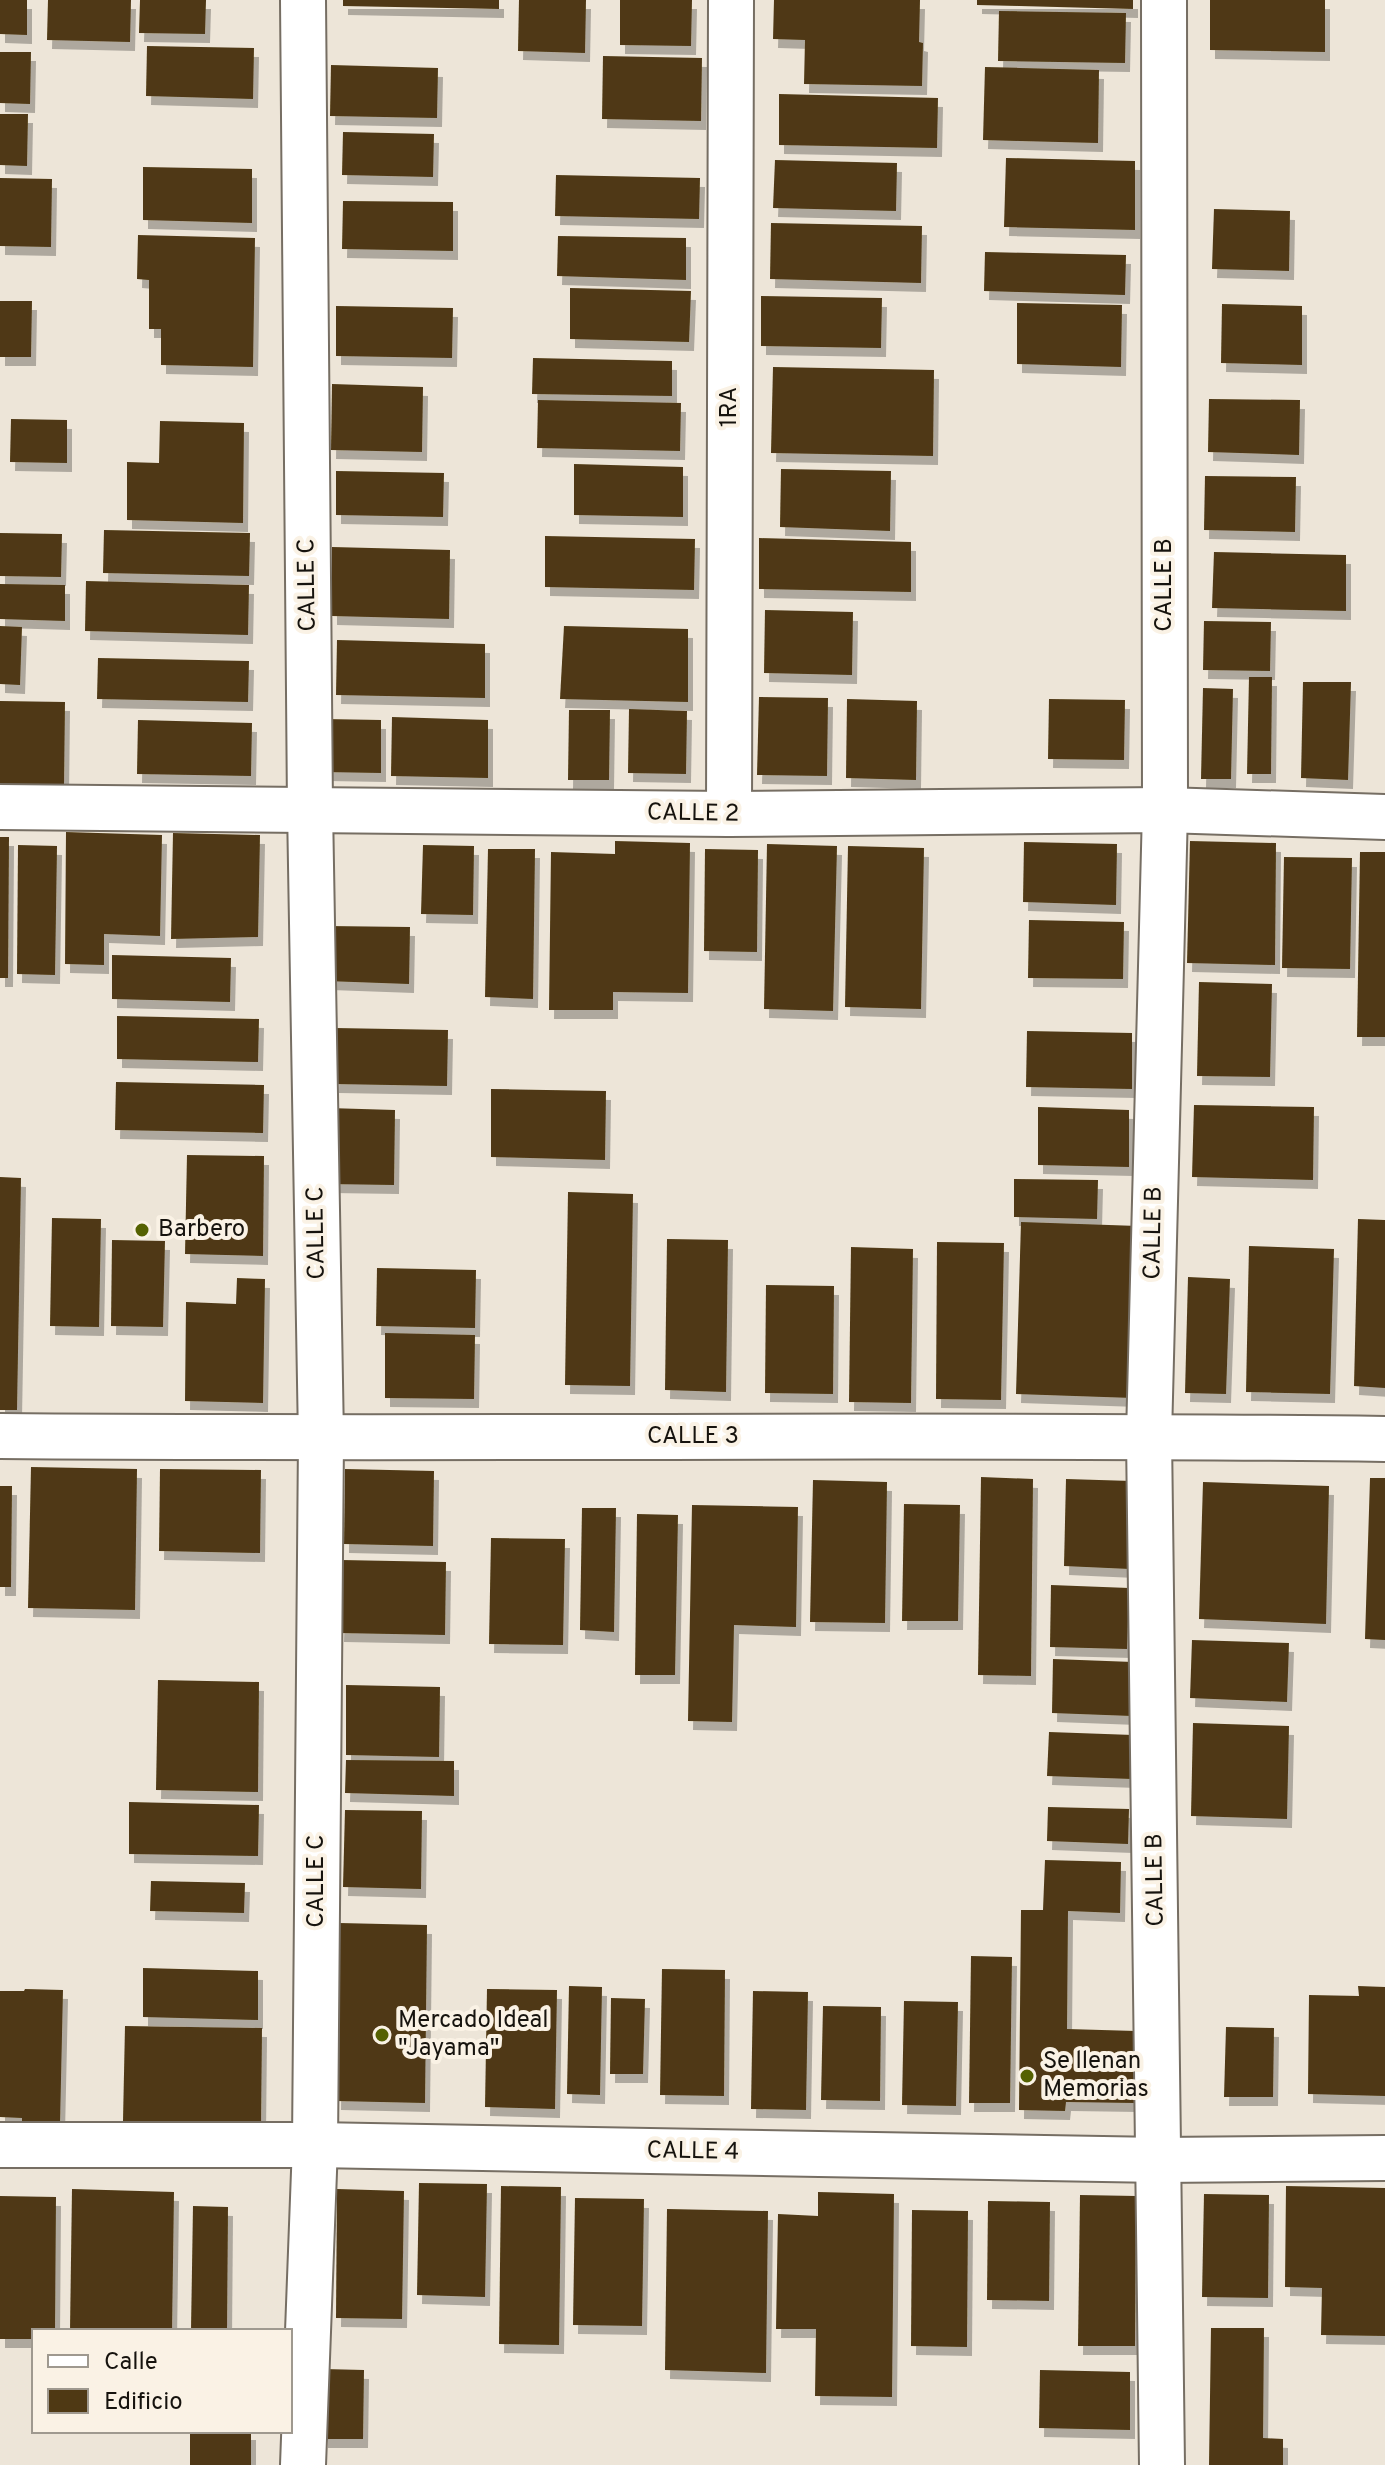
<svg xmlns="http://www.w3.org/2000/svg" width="1385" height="2465" viewBox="0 0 1385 2465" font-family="Overpass,sans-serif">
	<defs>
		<filter id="shadow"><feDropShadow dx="5" dy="9" stdDeviation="0" flood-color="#0004"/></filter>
	</defs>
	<rect width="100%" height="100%" fill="#ede5d8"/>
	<g fill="#4f3914" filter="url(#shadow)">
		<path d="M0,0H27V35L0,34Z"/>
		<path d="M48,0H131L130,42L47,40Z"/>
		<path d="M140,0H206L205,34L139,33Z"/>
		<path d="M343,0H499V9L343,6Z"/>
		<path d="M519,0H586L585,53L518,51Z"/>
		<path d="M620,0H692L691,46L620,45Z"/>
		<path d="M774,0H920L919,42L923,43L922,86L804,84L805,40L773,39Z"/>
		<path d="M977,0H1133V9L977,5Z"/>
		<path d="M1210,0H1325V52L1210,50Z"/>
		<path d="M999,11L1126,13L1125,63L998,61Z"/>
		<path d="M147,46L254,48L253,99L146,96Z"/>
		<path d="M0,52H31L30,104L0,103Z"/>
		<path d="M603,56L702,58L701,121L602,119Z"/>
		<path d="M331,65L438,68L437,118L330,116Z"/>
		<path d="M985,67L1099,70L1098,143L983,140Z"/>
		<path d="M779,94L938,98L937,148L779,145Z"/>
		<path d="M0,114H28L27,166L0,165Z"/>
		<path d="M343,132L434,134L433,177L342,175Z"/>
		<path d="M1006,158L1135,161V230L1004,227Z"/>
		<path d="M775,160L897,163L896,211L773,208Z"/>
		<path d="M143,167L252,169V223L143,220Z"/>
		<path d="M556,175L700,178L699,219L555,216Z"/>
		<path d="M0,178L52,179L51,247L0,246Z"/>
		<path d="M343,201L453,202V251L342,249Z"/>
		<path d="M1214,209L1290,211L1289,271L1212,269Z"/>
		<path d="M771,223L922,226L921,283L770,279Z"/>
		<path d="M138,235L255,238L253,367L161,365V329H149V280L137,279Z"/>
		<path d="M558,236L686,238V280L557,276Z"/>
		<path d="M985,252L1126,255L1125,295L984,291Z"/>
		<path d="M570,288L691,291L689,342L570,339Z"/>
		<path d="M761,296L882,298L881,348L761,346Z"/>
		<path d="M0,301H32L31,357H0Z"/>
		<path d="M1017,303L1122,305L1121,367L1017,364Z"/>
		<path d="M1222,304L1302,306V365L1221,363Z"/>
		<path d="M336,306L453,308L452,358L336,356Z"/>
		<path d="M533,358L672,361V396L532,394Z"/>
		<path d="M773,367L934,370L933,456L771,453Z"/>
		<path d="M332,384L423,387L422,452L331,450Z"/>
		<path d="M1209,399L1300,400L1299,455L1208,452Z"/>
		<path d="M538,400L681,403L680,451L537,448Z"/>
		<path d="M11,419L67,420V463L10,462Z"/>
		<path d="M160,421L244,423L243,523L127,520V462L159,463Z"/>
		<path d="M574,464L683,467V517L574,515Z"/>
		<path d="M781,469L891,471L890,531L780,527Z"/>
		<path d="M336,471L444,473L443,517L336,515Z"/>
		<path d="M1205,476L1296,477L1295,532L1204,530Z"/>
		<path d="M104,530L250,533L249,576L103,573Z"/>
		<path d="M0,533L62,534L61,577L0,576Z"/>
		<path d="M545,536L695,539L694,590L545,587Z"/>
		<path d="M759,538L911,542V592L759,589Z"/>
		<path d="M332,547L450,550L449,619L332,616Z"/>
		<path d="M1214,552L1346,555V611L1212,608Z"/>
		<path d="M86,581L249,585L248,635L85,631Z"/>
		<path d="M0,584L65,585V621L0,619Z"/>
		<path d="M765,610L853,612L852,675L764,673Z"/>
		<path d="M1204,621L1271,622L1270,671L1203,670Z"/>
		<path d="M0,626L22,627L20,685L0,684Z"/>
		<path d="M564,626L688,629V702L560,699Z"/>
		<path d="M337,640L485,644V698L336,695Z"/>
		<path d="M98,658L249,661L248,702L97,699Z"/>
		<path d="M1249,677H1272L1271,774H1247Z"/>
		<path d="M1303,682H1351L1348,780L1301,778Z"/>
		<path d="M1203,688L1233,689L1231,779H1201Z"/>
		<path d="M759,697L828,698L827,776L757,775Z"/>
		<path d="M847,699L917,701L916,780L846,778Z"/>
		<path d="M1049,699L1125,700L1124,760L1048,759Z"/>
		<path d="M0,701L65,702L64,785L0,784Z"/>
		<path d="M629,709L687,711L686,774L628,773Z"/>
		<path d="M569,710H610L609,780H568Z"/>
		<path d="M392,717L488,720V778L391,776Z"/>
		<path d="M324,719L381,720V773L323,772Z"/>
		<path d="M138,720L252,723L251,776L137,774Z"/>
		<path d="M66,832L162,835L160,936L104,934V965L65,964Z"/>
		<path d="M173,833L260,835L258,937L171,939Z"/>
		<path d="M0,837H9L8,978H0Z"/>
		<path d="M615,841L690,843L688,993L613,992V1010H549L551,852L615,854Z"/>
		<path d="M1190,841L1276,843L1275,965L1187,963Z"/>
		<path d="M1024,842L1117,844L1116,905L1023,902Z"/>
		<path d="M767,844L837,846L833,1011L764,1009Z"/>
		<path d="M18,845L57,846L55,975L17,974Z"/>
		<path d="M423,845L474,846L473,915L421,914Z"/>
		<path d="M848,846L924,848L921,1009L845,1007Z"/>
		<path d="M488,849H535L533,999L485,997Z"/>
		<path d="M705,849L758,850L757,952L704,951Z"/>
		<path d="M1360,852H1385V1037H1357Z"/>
		<path d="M1284,857L1352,858L1350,969L1282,968Z"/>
		<path d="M1029,920L1124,922L1123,979L1028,978Z"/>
		<path d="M327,926L410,927L409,984L326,981Z"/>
		<path d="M112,955L231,958L230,1002L112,999Z"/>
		<path d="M1199,982L1272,984L1270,1077L1197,1076Z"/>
		<path d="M117,1016L259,1019L258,1062L117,1059Z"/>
		<path d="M335,1028L448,1030L447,1086L334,1084Z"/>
		<path d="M1027,1031L1132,1033V1089L1026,1087Z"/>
		<path d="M116,1082L264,1085L263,1133L115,1130Z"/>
		<path d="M491,1089L606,1091L605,1160L491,1157Z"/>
		<path d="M1194,1105L1314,1107L1313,1180L1192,1177Z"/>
		<path d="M1038,1107L1129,1110V1167L1038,1165Z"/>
		<path d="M328,1108L395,1110L394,1185L327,1184Z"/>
		<path d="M187,1155L264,1156L263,1256L185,1254Z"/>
		<path d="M0,1177L21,1178L17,1410H0Z"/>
		<path d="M1014,1179L1098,1180L1097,1219L1014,1217Z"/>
		<path d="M568,1192L633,1194L630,1386L565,1385Z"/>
		<path d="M52,1218L101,1219L99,1327L50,1326Z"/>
		<path d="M1358,1219L1385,1220V1388L1354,1386Z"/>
		<path d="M1021,1222L1138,1226L1133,1398L1016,1394Z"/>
		<path d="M667,1239L728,1240L726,1392L665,1390Z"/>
		<path d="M112,1240L165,1241L163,1327L111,1326Z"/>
		<path d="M937,1242L1004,1243L1001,1400L936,1399Z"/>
		<path d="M1249,1246L1334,1249L1330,1394L1246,1392Z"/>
		<path d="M851,1247L913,1249L911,1403L849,1402Z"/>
		<path d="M377,1268L476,1270L475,1328L376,1326Z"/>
		<path d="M1188,1277L1230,1279L1226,1394L1185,1393Z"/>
		<path d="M237,1278L265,1279L263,1403L185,1401L186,1302L236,1304Z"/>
		<path d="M766,1285L834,1286L833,1394L765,1393Z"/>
		<path d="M385,1333L475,1335L474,1399L385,1398Z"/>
		<path d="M31,1467L137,1469L135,1610L28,1608Z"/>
		<path d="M160,1469L261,1470L260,1553L159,1551Z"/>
		<path d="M345,1469L434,1471L433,1546L344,1544Z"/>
		<path d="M981,1477L1033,1479L1031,1676L978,1675Z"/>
		<path d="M1370,1478H1385V1640L1365,1639Z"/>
		<path d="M1066,1479L1132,1481L1130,1569L1064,1566Z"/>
		<path d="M813,1480L887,1482L885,1623L810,1622Z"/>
		<path d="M1203,1482L1329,1486L1326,1624L1199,1619Z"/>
		<path d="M0,1486H12L11,1587H0Z"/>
		<path d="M904,1504L960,1505L958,1621H902Z"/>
		<path d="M692,1505L798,1507L796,1627L734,1625L732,1722L688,1721Z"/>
		<path d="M582,1508H616L614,1632L580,1630Z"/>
		<path d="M637,1514L678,1515L675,1675H635Z"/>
		<path d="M491,1538L565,1539L563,1645L489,1644Z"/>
		<path d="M341,1560L446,1562L445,1635L339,1633Z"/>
		<path d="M1051,1585L1129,1588L1127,1649L1050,1647Z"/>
		<path d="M1192,1640L1289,1643L1287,1702L1190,1698Z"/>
		<path d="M1053,1659L1133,1662L1132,1716L1052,1713Z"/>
		<path d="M158,1680L259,1682L258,1792L156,1790Z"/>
		<path d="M346,1685L440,1687L439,1757L346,1755Z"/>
		<path d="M1193,1723L1289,1726L1287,1819L1191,1816Z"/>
		<path d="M1049,1732L1133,1735L1132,1779L1047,1776Z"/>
		<path d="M346,1760L454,1761V1796L345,1793Z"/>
		<path d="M129,1802L259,1805L258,1856L129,1854Z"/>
		<path d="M1048,1807L1129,1809L1128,1844L1047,1841Z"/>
		<path d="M345,1810L422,1811L421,1889L343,1887Z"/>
		<path d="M1045,1860L1121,1862L1120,1913L1068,1911L1067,2029L1136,2031L1134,2103L1066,2102L1065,2111L1019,2110L1021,1910H1043Z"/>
		<path d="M151,1881L245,1883L244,1913L150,1911Z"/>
		<path d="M339,1923L427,1925L425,2103L336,2101Z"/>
		<path d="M971,1956L1012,1957L1010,2103H969Z"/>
		<path d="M143,1968L258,1971V2020L143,2017Z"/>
		<path d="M662,1969L725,1970L724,2096L660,2095Z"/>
		<path d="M569,1986L602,1987L600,2095L567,2094Z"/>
		<path d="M1358,1986L1385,1987V2096L1308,2094L1309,1995L1359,1996Z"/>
		<path d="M25,1989L63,1990L60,2124H22V2118L0,2117V1991H24Z"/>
		<path d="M487,1989L557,1990L555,2109L485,2107Z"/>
		<path d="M753,1991L808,1992L806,2110L751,2109Z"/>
		<path d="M611,1998L645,1999L643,2074H610Z"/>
		<path d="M904,2001L958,2002L956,2106L902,2105Z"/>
		<path d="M823,2006L881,2007L880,2101L821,2100Z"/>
		<path d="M125,2026L262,2028L261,2124L123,2121Z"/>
		<path d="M1226,2027L1274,2028L1273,2097H1224Z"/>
		<path d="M419,2183L487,2184L485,2297L417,2295Z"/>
		<path d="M501,2186L561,2187L559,2345L499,2344Z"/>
		<path d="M1286,2186L1385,2188V2336L1321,2335L1322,2288L1285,2287Z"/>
		<path d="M72,2189L174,2192L172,2331H70Z"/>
		<path d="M337,2189L404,2191L402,2319L336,2318Z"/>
		<path d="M818,2192L894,2194L892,2397L815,2396L816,2329H776L778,2214L818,2216Z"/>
		<path d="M1204,2194L1269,2195L1268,2298L1202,2297Z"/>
		<path d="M1080,2195L1136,2196L1135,2346H1078Z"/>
		<path d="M0,2196L56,2197L55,2331H34V2339H0Z"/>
		<path d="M575,2198L644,2199L642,2326L573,2325Z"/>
		<path d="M988,2201L1050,2202L1049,2301L987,2300Z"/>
		<path d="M193,2206L228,2207L227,2331H191Z"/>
		<path d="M667,2209L768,2211L766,2373L665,2370Z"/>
		<path d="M912,2210L968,2211L967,2347L911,2346Z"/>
		<path d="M1211,2328H1264L1263,2438L1283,2439V2465H1209Z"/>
		<path d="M323,2369L364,2370L363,2439H323Z"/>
		<path d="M1040,2370L1130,2372V2430L1039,2428Z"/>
		<rect x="190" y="2431" width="61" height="34"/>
	</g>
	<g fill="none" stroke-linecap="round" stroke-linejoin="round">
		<g stroke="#766e63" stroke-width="48">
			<g id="street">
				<path d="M303,0L310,808L321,1439L315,2145L303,2465"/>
				<path d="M0,807L729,814L1165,810L1385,817"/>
				<path d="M729,814L731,0"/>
				<path d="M0,1436C462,1440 923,1433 1385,1439"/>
				<path d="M0,2145H315L1160,2160L1385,2158"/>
				<path d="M1162,2465L1149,1436L1165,810L1164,0"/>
			</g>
		</g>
		<use href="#street" stroke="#fff" stroke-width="44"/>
	</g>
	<g fill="#556101" stroke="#faf2e5" stroke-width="3">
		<circle cx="142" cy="1230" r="8"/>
		<circle cx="382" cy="2035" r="8"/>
		<circle cx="1027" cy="2076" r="8"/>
	</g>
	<g text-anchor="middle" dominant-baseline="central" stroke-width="8" stroke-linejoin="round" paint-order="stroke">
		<g font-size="24" fill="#16130e" stroke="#faf2e5">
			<text transform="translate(730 407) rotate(-90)">1RA</text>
			<text transform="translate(308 585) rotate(-91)">CALLE C</text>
			<text transform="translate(1165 585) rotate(-90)">CALLE B</text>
			<text transform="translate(693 814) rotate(1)">CALLE 2</text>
			<text transform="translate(317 1233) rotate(-91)">CALLE C</text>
			<text transform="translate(1154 1233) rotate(-89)">CALLE B</text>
			<text x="693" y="1437">CALLE 3</text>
			<text transform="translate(1156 1880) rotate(-91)">CALLE B</text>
			<text transform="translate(317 1881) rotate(-90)">CALLE C</text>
			<text transform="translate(693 2152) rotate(1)">CALLE 4</text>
		</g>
		<g font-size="24" fill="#16130e" stroke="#faf2e5" text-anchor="start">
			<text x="158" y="1230">Barbero</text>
			<text x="398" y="2021">Mercado Ideal<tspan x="398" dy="28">"Jayama"</tspan></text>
			<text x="1043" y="2062">Se llenan<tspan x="1043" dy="28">Memorias</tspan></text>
		</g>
	</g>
	<rect x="32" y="2329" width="260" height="104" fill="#faf2e5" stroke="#9f998f" stroke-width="2"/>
	<rect x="48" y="2355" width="40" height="12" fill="#ffffff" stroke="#9f998f" stroke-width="2"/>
	<text x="104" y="2369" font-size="24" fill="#16130e">Calle</text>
	<rect x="48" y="2389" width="40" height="24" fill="#4f3914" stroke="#9f998f" stroke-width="2"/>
	<text x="104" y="2409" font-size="24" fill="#16130e">Edificio</text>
</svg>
